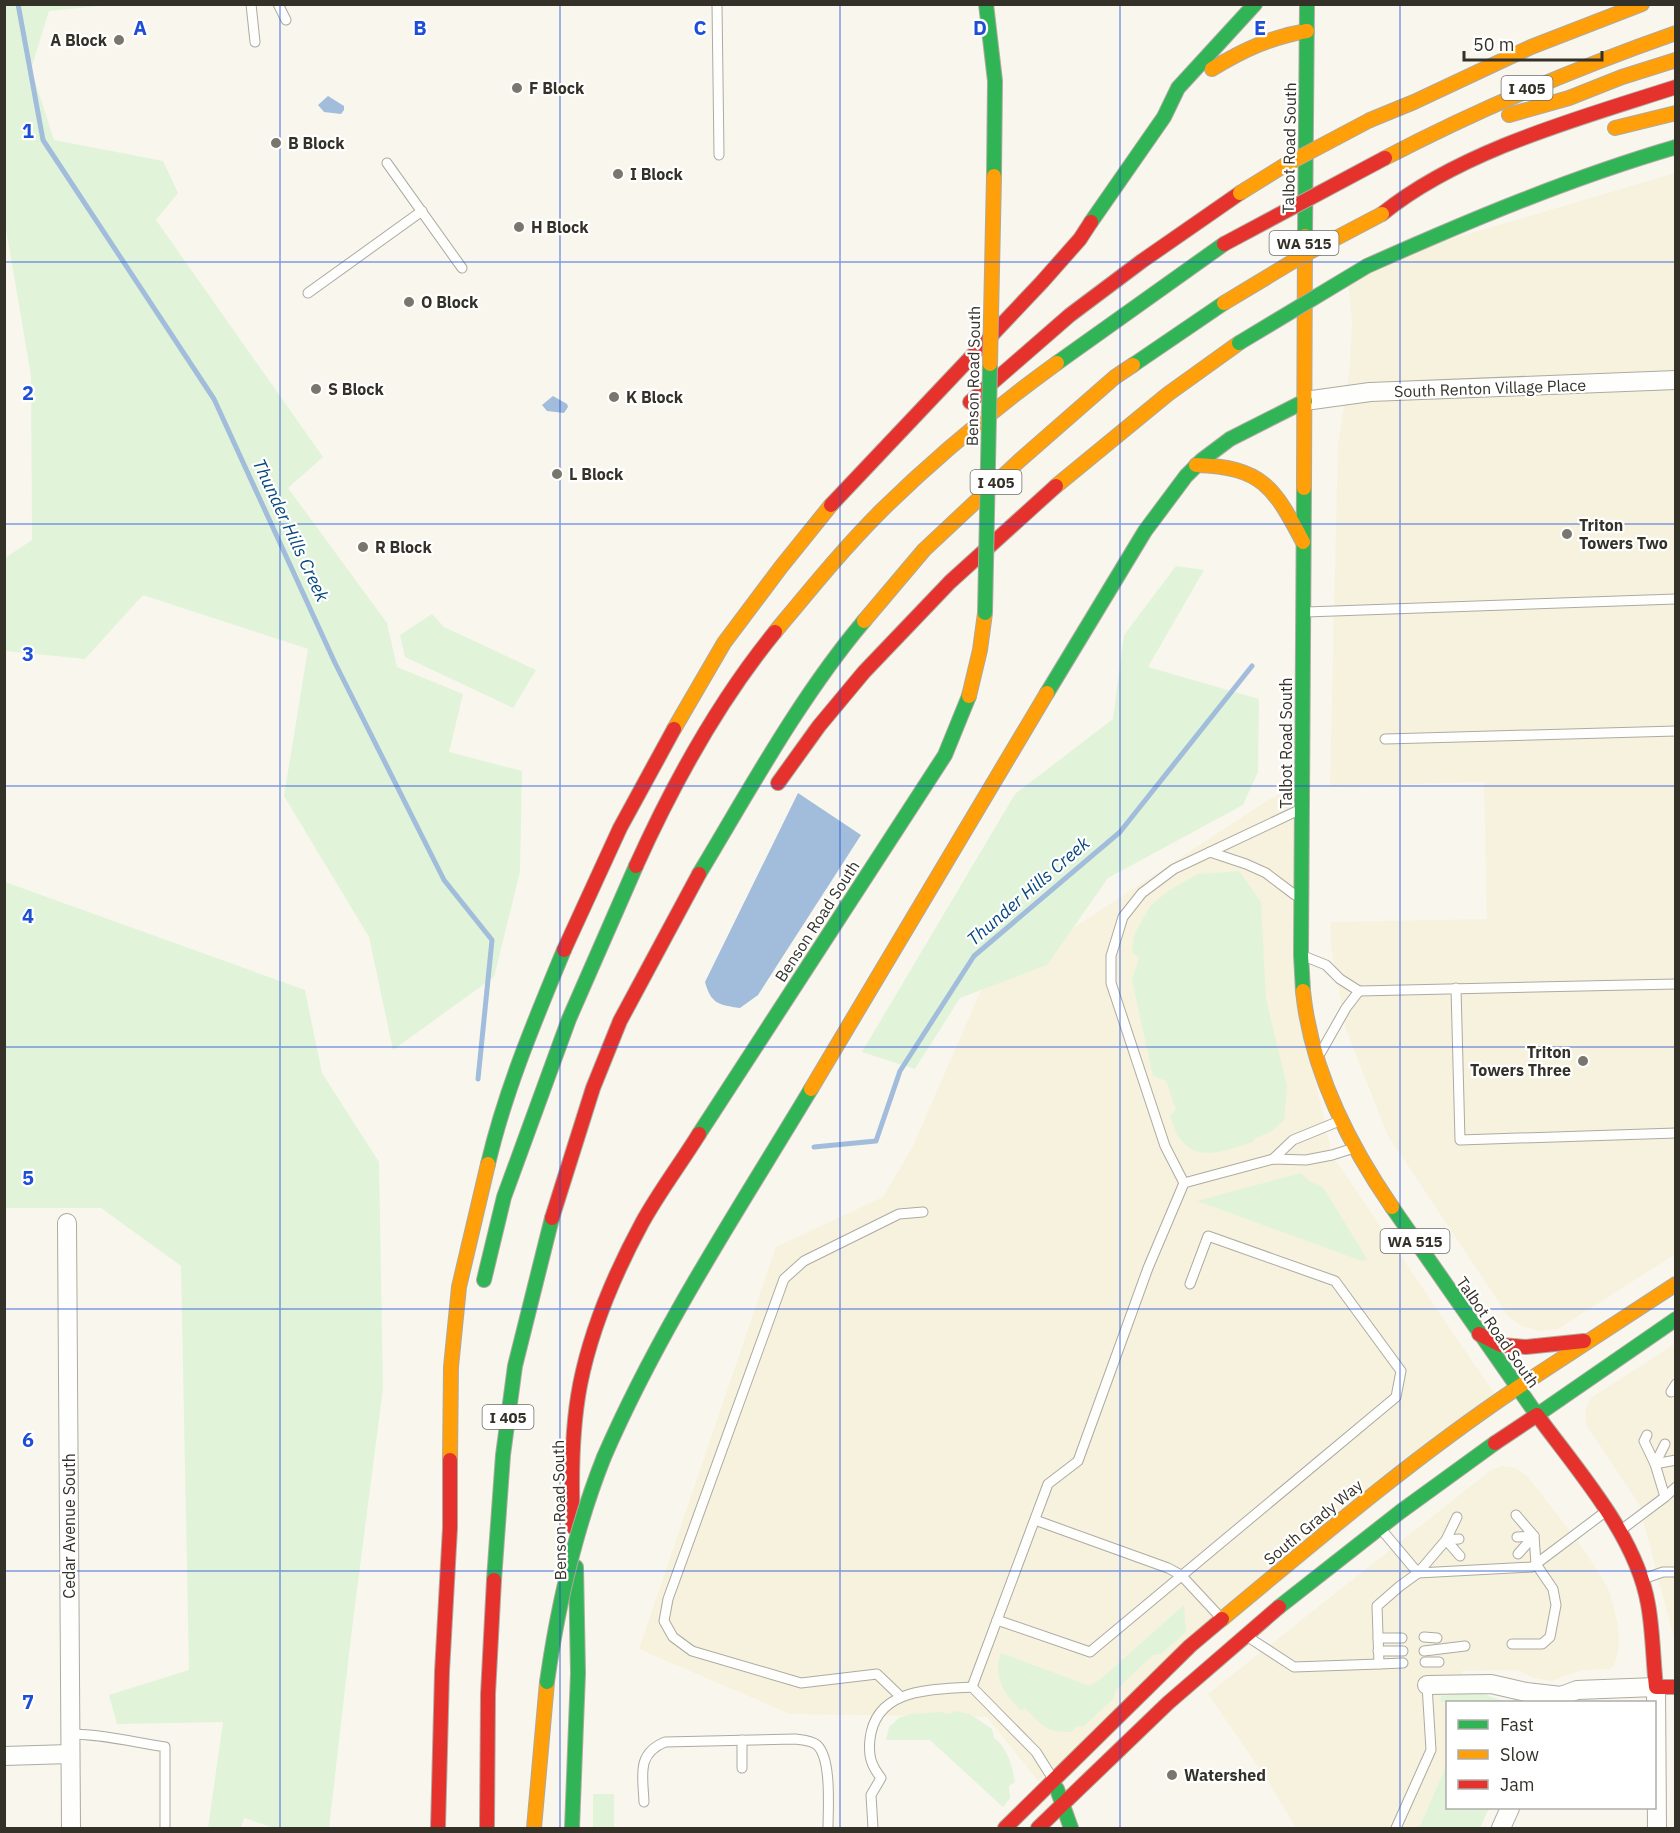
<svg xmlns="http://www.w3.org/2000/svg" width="1680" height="1833" viewBox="0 0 1680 1833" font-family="'IBM Plex Sans',sans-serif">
	<rect width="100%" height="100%" fill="#f9f6ed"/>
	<g fill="#f7f2dd">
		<path d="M1675,173V1254L1558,1329L1541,1331L1521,1326L1508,1316L1387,1134L1346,1029L1331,947L1330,922L1487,919L1484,782L1330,786L1338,444L1350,368L1352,320L1347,270Z"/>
		<path d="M1294,787L1297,1000L1332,1155L1500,1402L1038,1781L987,1717L790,1714L639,1649L776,1247L883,1197L913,1146L982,988L1268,800Z"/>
		<path d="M1675,1344V1642L1639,1504L1587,1426L1585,1412L1591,1398Z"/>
		<path d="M1502,1466L1516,1468L1527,1476L1574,1536L1601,1576L1610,1593L1618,1625L1619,1647L1614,1666L1609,1669L1582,1670L1551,1681L1534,1678L1517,1670L1462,1671V1694L1441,1696L1440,1702L1451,1701L1448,1702L1447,1764L1419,1828H1296L1266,1778L1208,1694L1491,1470Z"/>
	</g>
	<g fill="#e1f4d9">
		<path d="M5,4L109,5L49,11L31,69L54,140L163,161L178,193L156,220L323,457L288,488L387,623L397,667L463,694L449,752L522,771L520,872L494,977L393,1050L369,937L284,796L308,649L143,595L85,659L5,651V558L32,540L31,376L5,223Z"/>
		<path d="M1176,566L1204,570L1148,667L1259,699L1258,772L1243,805L1108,878L1047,965L960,998L915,1069L862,1052L1015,794L1113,719L1124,635Z"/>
		<path d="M432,614L444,627L536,670L513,708L405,657L400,635Z"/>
		<path d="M1239,871L1261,902L1266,999L1287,1086L1284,1120L1272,1131L1254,1139L1253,1142C1227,1149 1197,1165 1179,1137C1175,1130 1172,1124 1170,1115L1176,1110L1166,1081L1153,1076L1132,980L1139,958L1132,952L1134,935L1150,906L1168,891L1198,874Z"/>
		<path d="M5,882L305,990L322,1073L379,1162L383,1388L351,1637L329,1828H275L244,1818L241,1828H208L223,1722L117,1724L109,1695L189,1670L181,1266L101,1208H5Z"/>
		<path d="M1301,1173L1309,1181L1323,1187L1367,1259L1362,1261L1197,1201Z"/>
		<path d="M1184,1605L1186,1632L1161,1654L1153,1655L1116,1690L1113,1699L1083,1727C1077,1726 1075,1726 1071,1732C1046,1733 1042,1725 1025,1708L1021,1711C1005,1694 992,1678 1001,1653L1090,1686L1103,1677Z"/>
		<path d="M1462,1694H1484L1505,1702H1440L1441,1696Z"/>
		<path d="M954,1711L970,1714L992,1729L994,1738C1008,1748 1012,1766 1015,1782L1009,1786L1010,1798L1003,1807L930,1740H886L889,1727L899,1718L910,1714L941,1712L950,1714Z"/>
		<path d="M1447,1764L1448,1808H1489L1480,1828H1419Z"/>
		<rect x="593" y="1794" width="21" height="34"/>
	</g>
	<g fill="#a1bddb">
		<path d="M328,96L344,106V110L341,114L324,112L318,105Z"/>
		<path d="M553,396L567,404L568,407L564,413L547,411L542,405Z"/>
		<path d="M798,793L861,835L758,995L740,1008C719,1005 711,1004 705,982Z"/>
	</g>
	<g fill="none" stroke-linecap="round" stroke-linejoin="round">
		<g stroke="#a1bddb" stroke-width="5">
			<path d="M18,4L43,140L214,399L335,663L444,880L492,940L478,1079"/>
			<path d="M814,1147L876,1141L900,1071L974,956L1120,832L1252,666"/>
		</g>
		<g stroke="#adaaa2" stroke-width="11">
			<g id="lane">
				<path d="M251,4L255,42"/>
				<path d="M278,4L286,20"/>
				<path d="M717,4L719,155"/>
				<path d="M387,163L462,268"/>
				<path d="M308,293L422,211"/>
				<path d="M1306,612L1676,599"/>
				<path d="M1385,739L1676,731"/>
				<path d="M1210,852L1246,864L1266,873L1295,895"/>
				<path d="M1306,957L1326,965L1340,979L1359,991L1346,1008L1321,1052"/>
				<path d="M1456,988L1460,1140L1676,1133"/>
				<path d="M1359,991L1676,984"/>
				<path d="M1273,1159L1293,1140L1337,1122"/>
				<path d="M1184,1183L1273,1159L1306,1160L1332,1155L1351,1149"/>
				<path d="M1671,1392L1676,1384"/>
				<path d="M1647,1435L1644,1441L1655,1464L1676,1460"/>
				<path d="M1665,1497L1655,1464L1665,1444"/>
				<path d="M1516,1515L1534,1536L1518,1554"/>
				<path d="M1035,1520L1168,1568L1181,1575L1222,1619"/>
				<path d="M1621,1530L1665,1497L1676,1487"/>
				<path d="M1446,1540L1460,1556"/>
				<path d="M1446,1540L1459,1539"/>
				<path d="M1418,1573L1532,1567L1605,1512"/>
				<path d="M1418,1573L1446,1540L1457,1517"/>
				<path d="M1643,1579L1663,1572H1676"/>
				<path d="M997,1620L1090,1652L1396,1397L1401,1371L1335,1281L1208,1236L1190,1284"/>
				<path d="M1248,1637L1294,1667L1379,1664L1377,1606L1400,1586L1418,1573L1381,1529"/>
				<path d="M1424,1637L1437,1638"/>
				<path d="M1378,1638H1402"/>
				<path d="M1512,1644H1542L1550,1637L1556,1605L1553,1589L1536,1564L1534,1536L1517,1537"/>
				<path d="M1378,1651H1403"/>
				<path d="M1424,1651L1465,1646"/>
				<path d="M1425,1662H1439"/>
				<path d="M1379,1664L1403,1663"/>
				<path d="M901,1697L877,1674L801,1683L692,1651L673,1637L664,1621L668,1599L784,1279L804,1261L899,1214L923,1212"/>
				<path d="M70,1734C102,1734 133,1742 165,1747V1828"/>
				<path d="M742,1740V1768"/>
				<path d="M1053,1779L1036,1752L972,1687L1048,1484L1078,1461L1148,1268L1184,1183L1165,1146L1111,983V956L1123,917L1142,893L1174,869L1299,810"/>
				<path d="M644,1802C643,1776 636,1754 665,1742L795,1739C802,1740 811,1740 817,1745C832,1759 828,1809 828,1828"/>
				<path d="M873,1828L871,1795L881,1778C871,1765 868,1756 870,1739C876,1687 932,1690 972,1687"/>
				<path d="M1396,1828L1431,1750L1427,1685"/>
			</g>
		</g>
		<g stroke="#adaaa2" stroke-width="20">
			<g id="street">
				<path d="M1305,401L1370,392L1676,380"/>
				<path d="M67,1223L71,1828"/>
				<path d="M1427,1685L1491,1684L1526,1692L1561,1696L1577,1690L1656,1687L1657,1828"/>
				<path d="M4,1756L70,1754"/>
				<path d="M1501,1828L1510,1808"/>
			</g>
		</g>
		<g stroke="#adaaa2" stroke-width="16">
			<g id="fast">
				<path d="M986,4L995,81L994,176"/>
				<path d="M1091,222L1164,117L1178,88L1255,4"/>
				<path d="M1305,236L1307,4"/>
				<path d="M1367,266C1468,221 1570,178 1676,147"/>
				<path d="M1057,363L1224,244"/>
				<path d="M1133,365L1224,303"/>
				<path d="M1047,693L1145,531L1186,476L1202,460L1230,439L1305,401"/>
				<path d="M699,874C750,789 800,697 864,621"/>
				<path d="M1303,991L1301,955L1304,488"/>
				<path d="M699,1134L945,755L969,696"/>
				<path d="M488,1164C505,1091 535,1020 564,950"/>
				<path d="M1392,1207L1537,1415L1676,1319"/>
				<path d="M484,1280L504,1197L569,1019L636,866"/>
				<path d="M604,1457C660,1328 739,1209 811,1089"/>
				<path d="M494,1580L503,1455L515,1366L552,1218"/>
				<path d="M1279,1607L1400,1512L1495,1443"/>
				<path d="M1057,1789L1071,1828"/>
				<path d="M572,1828L578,1673L576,1567"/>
			</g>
		</g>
		<g stroke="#adaaa2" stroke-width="16">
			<g id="slow">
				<path d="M1212,69C1243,50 1271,37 1307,31"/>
				<path d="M1509,115L1569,98L1622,77L1676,60"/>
				<path d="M1370,120L1414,102L1531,47L1642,4"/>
				<path d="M1615,128L1676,113"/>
				<path d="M1385,158C1479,109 1576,68 1676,33"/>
				<path d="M1196,465C1262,467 1274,487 1303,542"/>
				<path d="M1056,486L1168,394L1239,343"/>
				<path d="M1304,488L1305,236"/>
				<path d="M864,621L924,550L1019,461L1115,377L1133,365"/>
				<path d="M775,632C809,591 843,549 881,511C936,457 995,408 1057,363"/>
				<path d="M969,696L980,650L985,613"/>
				<path d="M674,729L724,643L781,567L831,505"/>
				<path d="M1303,991C1311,1070 1348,1143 1392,1207"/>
				<path d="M811,1089L1047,693"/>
				<path d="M1517,1388L1676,1284"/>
				<path d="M450,1460L451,1367L459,1287L488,1164"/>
				<path d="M1222,1619C1318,1539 1413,1458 1517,1388"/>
				<path d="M534,1828L547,1682"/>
			</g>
		</g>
		<g stroke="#adaaa2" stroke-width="16">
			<g id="jam">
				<path d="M1382,214C1461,150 1580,118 1676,87"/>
				<path d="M970,402L1070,315L1142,261L1240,193"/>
				<path d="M831,505L1042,282L1080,239L1091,222"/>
				<path d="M778,783L819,726L864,672L950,582L1056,486"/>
				<path d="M636,866C673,784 718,702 775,632"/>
				<path d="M564,950L620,828L674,729"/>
				<path d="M552,1218L593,1088L620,1021L699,874"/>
				<path d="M1479,1334L1501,1345L1526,1347L1584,1341"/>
				<path d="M1495,1443L1537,1415C1577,1470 1636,1535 1648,1604C1653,1631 1653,1660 1656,1687H1676"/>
				<path d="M573,1527C571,1480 571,1432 580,1385C591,1329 615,1273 642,1223C659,1192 681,1163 699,1134"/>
				<path d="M438,1828L442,1672L450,1528V1460"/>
				<path d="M487,1828L488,1694L494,1580"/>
				<path d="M1005,1828L1190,1646L1222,1619"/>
				<path d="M1038,1828L1168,1703L1279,1607"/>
			</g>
		</g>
		<use href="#lane" stroke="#fefefc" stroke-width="9"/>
		<use href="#street" stroke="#fefefc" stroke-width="18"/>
		<use href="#fast" stroke="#30b455" stroke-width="14"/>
		<use href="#slow" stroke="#ff9f0a" stroke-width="14"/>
		<use href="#jam" stroke="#e5322d" stroke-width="14"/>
		<g stroke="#adaaa2" stroke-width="16" stroke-linecap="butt">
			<g id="fast-bridge">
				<path d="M1239,343L1367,266"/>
				<path d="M985,613L990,364"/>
				<path d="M547,1682C558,1604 575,1530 604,1457"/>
			</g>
		</g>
		<g stroke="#adaaa2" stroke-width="16" stroke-linecap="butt">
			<g id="slow-bridge">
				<path d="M1240,193L1285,165L1370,120"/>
				<path d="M1224,303L1302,256L1382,214"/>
				<path d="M990,364L994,176"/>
			</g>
		</g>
		<g stroke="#adaaa2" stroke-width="16" stroke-linecap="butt">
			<path id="jam-bridge" d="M1224,244L1385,158"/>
		</g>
		<use href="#fast-bridge" stroke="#30b455" stroke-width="14"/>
		<use href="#slow-bridge" stroke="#ff9f0a" stroke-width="14"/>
		<use href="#jam-bridge" stroke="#e5322d" stroke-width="14"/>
	</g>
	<path fill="none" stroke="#1d4ed8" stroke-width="1.5" stroke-opacity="0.55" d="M280,4V1828M560,4V1828M840,4V1828M1120,4V1828M1400,4V1828M4,262H1676M4,524H1676M4,786H1676M4,1047H1676M4,1309H1676M4,1571H1676"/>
	<g fill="#78766d" stroke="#fff" stroke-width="2">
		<circle cx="119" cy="40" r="6"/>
		<circle cx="517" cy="88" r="6"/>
		<circle cx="276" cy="143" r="6"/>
		<circle cx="618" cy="174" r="6"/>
		<circle cx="519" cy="227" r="6"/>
		<circle cx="409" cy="302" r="6"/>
		<circle cx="316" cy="389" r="6"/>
		<circle cx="614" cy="397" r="6"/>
		<circle cx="557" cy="474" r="6"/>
		<circle cx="1567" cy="534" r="6"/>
		<circle cx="363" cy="547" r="6"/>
		<circle cx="1583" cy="1061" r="6"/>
		<circle cx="1172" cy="1775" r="6"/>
	</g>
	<g text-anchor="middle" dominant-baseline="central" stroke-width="4.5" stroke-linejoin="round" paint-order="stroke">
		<g fill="#fff" stroke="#706f68" stroke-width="1.5">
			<rect x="1501.5" y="76" width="51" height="24" rx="4.5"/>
			<rect x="1269.5" y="231" width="69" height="24" rx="4.5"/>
			<rect x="970.5" y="470" width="51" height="24" rx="4.5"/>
			<rect x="1380.5" y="1229" width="69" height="24" rx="4.5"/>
			<rect x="482.5" y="1405" width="51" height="24" rx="4.5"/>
		</g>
		<g font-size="15" font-weight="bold" fill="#333128">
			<text x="1527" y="88">I 405</text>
			<text x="1304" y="243">WA 515</text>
			<text x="996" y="482">I 405</text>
			<text x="1415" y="1241">WA 515</text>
			<text x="508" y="1417">I 405</text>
		</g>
		<g font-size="16" font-weight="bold" fill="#333128" stroke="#fff" text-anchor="start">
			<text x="107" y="40" text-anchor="end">A Block</text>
			<text x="529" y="88">F Block</text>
			<text x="288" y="143">B Block</text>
			<text x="630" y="174">I Block</text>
			<text x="531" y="227">H Block</text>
			<text x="421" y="302">O Block</text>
			<text x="328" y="389">S Block</text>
			<text x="626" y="397">K Block</text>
			<text x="569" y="474">L Block</text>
			<text x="1579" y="525">Triton<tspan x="1579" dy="18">Towers Two</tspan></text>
			<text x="375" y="547">R Block</text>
			<text x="1571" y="1052" text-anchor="end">Triton<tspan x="1571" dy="18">Towers Three</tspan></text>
			<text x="1184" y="1775">Watershed</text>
		</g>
		<g font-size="16" fill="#333128" stroke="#fff">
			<text transform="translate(1289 148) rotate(-89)">Talbot Road South</text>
			<text transform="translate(973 376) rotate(-89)">Benson Road South</text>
			<text transform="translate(1490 388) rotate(-2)">South Renton Village Place</text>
			<text transform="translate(1286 743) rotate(-90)">Talbot Road South</text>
			<text transform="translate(817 921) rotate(-57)">Benson Road South</text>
			<text transform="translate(1498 1332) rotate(55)">Talbot Road South</text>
			<text transform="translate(559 1510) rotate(-91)">Benson Road South</text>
			<text transform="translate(1313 1522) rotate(-40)">South Grady Way</text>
			<text transform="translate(69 1526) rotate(-90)">Cedar Avenue South</text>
		</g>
		<g font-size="18" font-style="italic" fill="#074780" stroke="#fff">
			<text transform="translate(291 530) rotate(65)">Thunder Hills Creek</text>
			<text transform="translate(1028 891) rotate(-41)">Thunder Hills Creek</text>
		</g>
	</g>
	<g font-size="20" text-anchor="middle" font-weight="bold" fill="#1d4ed8" stroke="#fff" stroke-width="4.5" stroke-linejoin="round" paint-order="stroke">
		<text x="140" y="35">A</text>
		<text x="420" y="35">B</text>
		<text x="700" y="35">C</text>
		<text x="980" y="35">D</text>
		<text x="1260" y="35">E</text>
		<text x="28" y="138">1</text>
		<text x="28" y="400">2</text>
		<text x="28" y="661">3</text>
		<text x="28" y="923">4</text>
		<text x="28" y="1185">5</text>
		<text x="28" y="1447">6</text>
		<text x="28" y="1709">7</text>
	</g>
	<rect width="1680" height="1833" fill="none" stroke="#333128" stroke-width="12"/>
	<rect x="1446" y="1701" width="210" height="108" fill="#ffffff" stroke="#adada9" stroke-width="1.5"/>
	<rect x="1458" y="1720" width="30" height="9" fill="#30b455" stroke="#adada9" stroke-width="1.5"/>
	<text x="1500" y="1731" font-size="18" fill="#333128">Fast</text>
	<rect x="1458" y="1750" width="30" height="9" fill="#ff9f0a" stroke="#adada9" stroke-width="1.5"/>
	<text x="1500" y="1761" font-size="18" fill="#333128">Slow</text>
	<rect x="1458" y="1780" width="30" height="9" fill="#e5322d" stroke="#adada9" stroke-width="1.5"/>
	<text x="1500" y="1791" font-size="18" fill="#333128">Jam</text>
	<path d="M1464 51v9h138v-9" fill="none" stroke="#333128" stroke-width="3"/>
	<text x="1473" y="51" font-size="18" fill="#333128" stroke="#ffffff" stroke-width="4.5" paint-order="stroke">50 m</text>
</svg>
